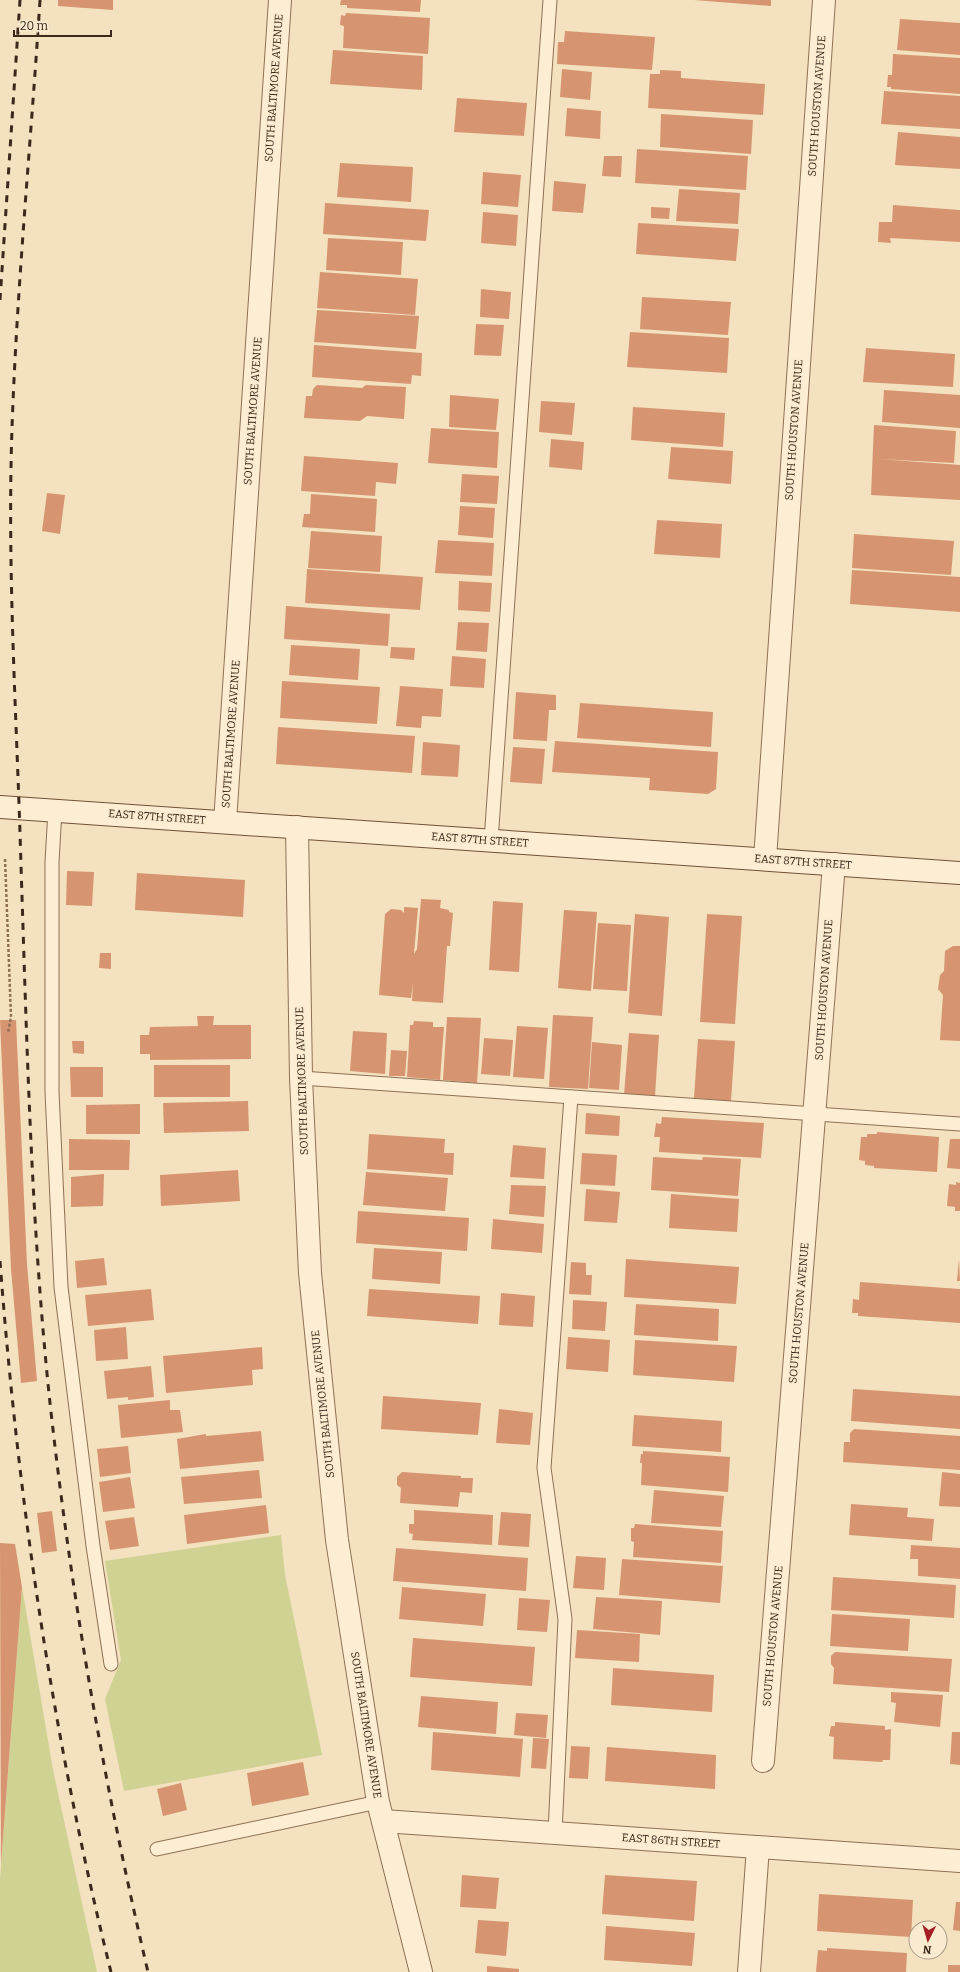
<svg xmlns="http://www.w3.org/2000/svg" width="960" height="1972" viewBox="0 0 960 1972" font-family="Bitter,serif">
	<rect width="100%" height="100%" fill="#f3e1bf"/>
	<g fill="#cfd292">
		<path d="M281,1535L285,1575L322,1755L124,1791L105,1699L121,1660L105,1561Z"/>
		<path d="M22,1587L53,1770L97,1972H0V1880Z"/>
	</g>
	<g fill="#d69570">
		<path d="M58,0H113V10L58,6Z"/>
		<path d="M341,0H421L420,12L347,8V5H340Z"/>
		<path d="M694,0H771V6Z"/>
		<path d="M346,13L430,18L428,54L343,48L344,26L340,25L341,15L345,16Z"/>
		<path d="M900,19L960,23V55L897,50Z"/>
		<path d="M565,31L655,37L652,70L557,64L558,42H564Z"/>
		<path d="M333,50L423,56L422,90L330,84Z"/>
		<path d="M893,54L960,58V94L891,89V87H887L888,75H892Z"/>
		<path d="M562,69L592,72L590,100L560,97Z"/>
		<path d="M660,70L681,71V78L765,84L763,115L648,108L650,74H660Z"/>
		<path d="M884,91L960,96V129L881,124Z"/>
		<path d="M457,98L527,103L524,136L454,132Z"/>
		<path d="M567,108L601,111L600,139L565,136Z"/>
		<path d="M661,114L753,120L751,154L660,147Z"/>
		<path d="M898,132L960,137V169L895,165Z"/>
		<path d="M637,149L748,156L746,190L635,183Z"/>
		<path d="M604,156H622L621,177L602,176Z"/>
		<path d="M340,163L413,167L411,202L337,197Z"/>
		<path d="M483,172L521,175L518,207L481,204Z"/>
		<path d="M554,181L586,184L583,213L552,211Z"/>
		<path d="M679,189L740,193L738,224L676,221Z"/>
		<path d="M325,203L429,210L426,241L323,234Z"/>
		<path d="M893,205L960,210V242L890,238L891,243L878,242L879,222H892Z"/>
		<path d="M651,207L670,208L669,219L651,218Z"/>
		<path d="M483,212L518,215L516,246L481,243Z"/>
		<path d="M638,223L739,229L736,261L636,254Z"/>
		<path d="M328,238L403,242L401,275L326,270Z"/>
		<path d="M320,272L418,279L415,315L317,308Z"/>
		<path d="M481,289L511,292L509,319L480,317Z"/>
		<path d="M642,297L731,302L728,335L640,329Z"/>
		<path d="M317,310L419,316L416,349L314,342Z"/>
		<path d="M476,324L504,325L501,356L474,355Z"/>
		<path d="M630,332L729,338L727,373L627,367Z"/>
		<path d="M314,345L422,353L421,376L412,375L411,384L312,377Z"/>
		<path d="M866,348L955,354L953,387L863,382Z"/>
		<path d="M317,385L362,388L366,385L406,387L404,419L367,416L360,421L304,418L306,396H312L313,389Z"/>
		<path d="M884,390L960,395V428L882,422Z"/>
		<path d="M450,395L499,399L496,430L449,427Z"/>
		<path d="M541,401L575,403L572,435L539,432Z"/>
		<path d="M633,407L725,413L723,447L631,440Z"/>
		<path d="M874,425L956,431L954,463L879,459L960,465V500L871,495Z"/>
		<path d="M431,428L499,432L497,468L428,463Z"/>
		<path d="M551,439L584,442L582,470L549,467Z"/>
		<path d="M671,447L733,451L731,484L668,479Z"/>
		<path d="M304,456L398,463L396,484L376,482L375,496L301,491Z"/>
		<path d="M462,474L499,476L497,504L460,502Z"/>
		<path d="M47,493L65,495L60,534L42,531Z"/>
		<path d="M311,494L377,499L375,532L302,527L304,514H310Z"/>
		<path d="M460,506L495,508L493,538L458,535Z"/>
		<path d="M657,520L722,524L720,558L654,554Z"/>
		<path d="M311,531L382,536L380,572L308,568Z"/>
		<path d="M854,534L954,541L951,575L852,568Z"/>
		<path d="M438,540L494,543L492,576L435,573Z"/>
		<path d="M307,569L423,577L420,610L305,603Z"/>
		<path d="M852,570L960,577V612L850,604Z"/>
		<path d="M459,581L492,583L490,612L458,610Z"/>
		<path d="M286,606L390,614L388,646L284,639Z"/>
		<path d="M458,622L489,623L487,652L456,650Z"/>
		<path d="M291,645L360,649L358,680L289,675Z"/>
		<path d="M391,647L415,648L414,660L390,658Z"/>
		<path d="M452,656L486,659L484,688L450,686Z"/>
		<path d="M282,681L380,687L377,724L280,718Z"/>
		<path d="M400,686L443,689L441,717L422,716L421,728L396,726Z"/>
		<path d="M516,692L556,695V710H549L547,741L513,739Z"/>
		<path d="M580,703L713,712L711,747L577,738Z"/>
		<path d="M278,727L415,736L412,773L276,764Z"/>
		<path d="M555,741L718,752L716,789L708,794L649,790L650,778L552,772Z"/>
		<path d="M423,742L460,745L458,777L421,775Z"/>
		<path d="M513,747L545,749L542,784L510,782Z"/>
		<path d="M67,871L94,872L92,906L66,905Z"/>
		<path d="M137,873L245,880L243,917L135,910Z"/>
		<path d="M421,899L441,900L440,908L449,910V912L453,913L450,946H447L443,1003L412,1001L413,983L411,998L379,995L385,914L391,909L401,910L404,913V907L418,908L414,954L417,949Z"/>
		<path d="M493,901L523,903L519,972L489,970Z"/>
		<path d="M564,910L597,912L591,991L558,988Z"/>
		<path d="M635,914L669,917L662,1016L628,1013Z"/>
		<path d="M707,914L742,916L735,1024L700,1022Z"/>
		<path d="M598,923L631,925L627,991L593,989Z"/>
		<path d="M953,946H960V1041L940,1040L943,995L938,989L940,975L944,971L945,951Z"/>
		<path d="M100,953H111V969L99,968Z"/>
		<path d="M553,1015L593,1017L588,1089L549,1087Z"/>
		<path d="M197,1016H214L213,1025H251V1059L150,1060V1054H140V1035H149L150,1027L198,1026Z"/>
		<path d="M447,1017L481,1018L477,1083L443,1080Z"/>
		<path d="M0,1020H16L27,1264L37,1381L21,1383L11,1269Z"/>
		<path d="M414,1021L433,1022V1027H444L440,1080L407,1077L410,1025H413Z"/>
		<path d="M517,1026L548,1028L544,1079L513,1077Z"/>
		<path d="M353,1031L387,1033L385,1074L350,1071Z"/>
		<path d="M629,1033L659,1035L655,1096L624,1095Z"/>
		<path d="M484,1038L513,1040L510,1076L481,1074Z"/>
		<path d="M698,1039L735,1041L731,1101L694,1098Z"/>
		<path d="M72,1041H84V1054L73,1053Z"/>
		<path d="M592,1042L622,1045L619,1090L589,1088Z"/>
		<path d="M391,1050L407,1051L405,1076H389Z"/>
		<rect x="154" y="1065" width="76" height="32"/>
		<path d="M70,1067H103V1097H71Z"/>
		<path d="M248,1101L249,1131L164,1133L163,1103Z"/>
		<path d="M140,1104V1134H86V1105Z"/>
		<path d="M586,1113L620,1116L619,1136L585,1134Z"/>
		<path d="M662,1117L764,1123L761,1158L659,1152L660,1137H654L656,1123L661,1124Z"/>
		<path d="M877,1132L939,1137L937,1172L874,1168V1166L865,1165V1161L859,1160L861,1137H867V1134H877Z"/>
		<path d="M369,1134L445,1139L444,1153H454L453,1175L367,1169Z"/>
		<path d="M69,1139L130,1140L129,1170H69Z"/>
		<path d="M950,1139H960V1169L947,1168Z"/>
		<path d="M513,1145L546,1148L544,1179L510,1177Z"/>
		<path d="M582,1153L617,1155L615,1186L580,1184Z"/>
		<path d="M653,1157L702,1160L703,1157L741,1159L738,1196L651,1190Z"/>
		<path d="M238,1170L240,1201L161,1206L160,1175Z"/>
		<path d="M366,1172L448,1178L445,1211L363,1205Z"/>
		<path d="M104,1174L103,1206L71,1207V1177Z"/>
		<path d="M956,1182L960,1183V1211H955V1207L947,1206L949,1184L956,1185Z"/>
		<path d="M511,1185L546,1186L544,1217L509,1214Z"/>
		<path d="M586,1189L620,1192L617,1223L584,1221Z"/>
		<path d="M671,1194L739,1199L737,1232L669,1228Z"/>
		<path d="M358,1211L469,1218L467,1251L356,1243Z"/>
		<path d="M493,1219L544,1224L542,1253L491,1249Z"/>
		<path d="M374,1248L442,1252L440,1284L372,1279Z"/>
		<path d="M104,1258L107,1285L77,1288L75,1261Z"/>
		<path d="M626,1259L739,1267L736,1304L624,1297Z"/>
		<path d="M959,1259L960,1281H957Z"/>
		<path d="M571,1262L586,1263V1275H592L591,1295L569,1294Z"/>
		<path d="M860,1282L960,1289V1323L858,1316V1313H852L853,1299L859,1300Z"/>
		<path d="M151,1289L154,1320L88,1326L85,1295Z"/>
		<path d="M369,1289L480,1296L478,1324L367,1316Z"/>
		<path d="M501,1293L535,1296L533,1327L499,1325Z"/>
		<path d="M573,1300L607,1302L605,1331L572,1329Z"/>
		<path d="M636,1304L719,1309L718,1341L634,1335Z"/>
		<path d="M126,1327L128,1359L96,1361L94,1330Z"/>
		<path d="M568,1337L610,1340L608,1372L566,1369Z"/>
		<path d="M635,1340L737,1346L734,1382L633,1375Z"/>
		<path d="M262,1347L263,1369L252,1370L253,1385L166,1393L163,1356Z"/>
		<path d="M151,1366L154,1397L128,1400V1397L107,1399L104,1371Z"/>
		<path d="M853,1389L960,1396V1429L851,1421Z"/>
		<path d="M383,1396L481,1403L478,1435L381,1429Z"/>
		<path d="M170,1400V1410H180L183,1432L121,1438L118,1405Z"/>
		<path d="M499,1409L533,1413L530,1445L496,1443Z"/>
		<path d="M634,1415L722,1421L721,1452L632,1446Z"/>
		<path d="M854,1429L960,1436V1470L843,1462L844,1442H850V1433Z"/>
		<path d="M261,1431L264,1461L180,1469L177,1439L206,1434V1436Z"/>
		<path d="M128,1446L131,1473L100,1477L97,1449Z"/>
		<path d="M643,1451L730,1457L728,1492L641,1485L642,1463H640L641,1454H643Z"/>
		<path d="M259,1470L262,1498L184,1504L181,1477Z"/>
		<path d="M402,1472L461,1476V1478H473L472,1493L460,1492L458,1507L400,1503L401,1488L397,1485V1477Z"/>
		<path d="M942,1472L960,1474V1507L939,1506Z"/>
		<path d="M130,1477L135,1508L103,1512L99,1482Z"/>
		<path d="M654,1490L724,1496L721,1527L651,1523Z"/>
		<path d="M851,1504L908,1508L907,1517L934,1519L932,1541L849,1535Z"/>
		<path d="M266,1505L269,1533L187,1544L184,1515Z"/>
		<path d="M414,1510L493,1515L492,1545L412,1540L413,1534L409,1533V1524H414Z"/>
		<path d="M52,1511L57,1551L42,1553L37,1513Z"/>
		<path d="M501,1512L531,1514L529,1547L498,1545Z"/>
		<path d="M134,1517L139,1546L110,1550L105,1521Z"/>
		<path d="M635,1524L723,1531L721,1563L633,1557L634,1542L631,1541V1528H634Z"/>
		<path d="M0,1543L15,1544L22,1587L1,1865Z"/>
		<path d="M911,1545L960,1548V1579L918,1576V1559H910Z"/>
		<path d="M396,1548L528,1558L526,1591L393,1581Z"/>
		<path d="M576,1556L606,1558L604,1590L573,1588Z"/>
		<path d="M622,1559L723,1566L720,1603L619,1595Z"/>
		<path d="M833,1577L956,1585L954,1618L831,1610Z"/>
		<path d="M402,1587L486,1594L483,1626L399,1619Z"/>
		<path d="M596,1597L662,1601L660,1635L593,1629Z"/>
		<path d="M519,1598L550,1600L547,1632L517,1630Z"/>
		<path d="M832,1614L910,1619L908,1651L830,1646Z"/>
		<path d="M577,1630L640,1634L639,1662L575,1658Z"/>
		<path d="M413,1638L535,1647L532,1686L410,1677Z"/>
		<path d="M835,1652L952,1659L949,1692L833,1684L834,1668L831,1664V1656Z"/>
		<path d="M613,1668L714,1675L712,1712L611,1705Z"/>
		<path d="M891,1692L943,1695L940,1727L894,1722L896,1703L891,1702Z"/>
		<path d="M421,1696L498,1702L496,1734L418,1727Z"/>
		<path d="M516,1713L548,1715L546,1738L514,1735Z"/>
		<path d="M835,1722L885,1726V1730L891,1729L890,1760H883L882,1762L833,1759L834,1737L829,1736L831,1726H835Z"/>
		<path d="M433,1732L523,1739L520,1777L431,1770Z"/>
		<path d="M952,1732H960V1765L950,1764Z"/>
		<path d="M533,1738L549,1739L546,1769L531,1768Z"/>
		<path d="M571,1746L590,1747L588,1779L569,1778Z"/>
		<path d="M607,1747L716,1755L715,1789L605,1781Z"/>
		<path d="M303,1762L309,1795L252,1806L247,1773Z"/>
		<path d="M181,1783L187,1810L163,1816L157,1789Z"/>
		<path d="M462,1875L499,1878L496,1909L460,1907Z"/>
		<path d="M605,1875L697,1881L694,1921L602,1914Z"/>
		<path d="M819,1894L913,1900L911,1937L817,1931Z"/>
		<path d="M956,1902H960V1931L953,1930Z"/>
		<path d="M478,1920L509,1922L506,1956L475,1953Z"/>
		<path d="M606,1926L695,1933L692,1966L604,1960Z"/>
		<path d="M827,1948L907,1953L906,1972H816L818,1950L827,1951Z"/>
		<rect x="948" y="1965" width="12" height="7"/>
		<path d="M487,1966L519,1969V1972H487Z"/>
	</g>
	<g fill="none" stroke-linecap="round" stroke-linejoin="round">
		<g stroke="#8e7055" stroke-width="15">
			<g id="lane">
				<path d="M55,810L52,862V1092L61,1287L93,1546L111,1664"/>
				<path d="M491,841L550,0"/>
				<path d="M301,1078L960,1124"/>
				<path d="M555,1833L565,1619L544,1468L571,1097"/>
				<path d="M157,1849L378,1802"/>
			</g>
		</g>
		<g stroke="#8e7055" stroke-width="24">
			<g id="street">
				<path d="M225,822L280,0"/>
				<path d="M297,827L301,1078L310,1273L337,1540L378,1802L421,1972"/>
				<path d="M765,859L824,0"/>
				<path d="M763,1761L834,864"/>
				<path d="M383,1821L960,1861"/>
				<path d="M749,1972L758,1847"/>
			</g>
		</g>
		<g stroke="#705138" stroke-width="24">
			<path id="secondary" d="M0,807L960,873"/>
		</g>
		<path stroke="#8e7055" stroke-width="2.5" stroke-dasharray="3 2" stroke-linecap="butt" d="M5,859L11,1017L8,1033"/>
		<use href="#lane" stroke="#fdeed3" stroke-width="13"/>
		<use href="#street" stroke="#fdeed3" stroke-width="22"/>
		<use href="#secondary" stroke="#fdeed3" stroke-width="22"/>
		<g stroke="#3c291b" stroke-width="3" stroke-dasharray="7 7" stroke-linecap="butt">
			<path d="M40,0C31,142 17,285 12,428C7,574 17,720 21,866C27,1045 31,1224 50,1403C71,1594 104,1785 148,1972"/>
			<path d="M0,300L20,0"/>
			<path d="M0,1261C18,1501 53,1739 111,1972"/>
		</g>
	</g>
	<g text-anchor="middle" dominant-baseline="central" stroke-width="3" stroke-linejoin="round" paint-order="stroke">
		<g font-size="11" fill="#3c291b" stroke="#f9ebd0">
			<text transform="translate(274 88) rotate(-86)">SOUTH BALTIMORE AVENUE</text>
			<text transform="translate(817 106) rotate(-86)">SOUTH HOUSTON AVENUE</text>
			<text transform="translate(253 411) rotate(-86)">SOUTH BALTIMORE AVENUE</text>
			<text transform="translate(794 430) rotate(-86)">SOUTH HOUSTON AVENUE</text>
			<text transform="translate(231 734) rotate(-86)">SOUTH BALTIMORE AVENUE</text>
			<text transform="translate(157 817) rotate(4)">EAST 87TH STREET</text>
			<text transform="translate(480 840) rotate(4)">EAST 87TH STREET</text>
			<text transform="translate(803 862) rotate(4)">EAST 87TH STREET</text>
			<text transform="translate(824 990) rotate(-86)">SOUTH HOUSTON AVENUE</text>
			<text transform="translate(302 1081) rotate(-92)">SOUTH BALTIMORE AVENUE</text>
			<text transform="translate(799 1313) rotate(-85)">SOUTH HOUSTON AVENUE</text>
			<text transform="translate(323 1404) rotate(-96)">SOUTH BALTIMORE AVENUE</text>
			<text transform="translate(773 1636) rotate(-85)">SOUTH HOUSTON AVENUE</text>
			<text transform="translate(366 1725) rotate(81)">SOUTH BALTIMORE AVENUE</text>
			<text transform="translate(671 1841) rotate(4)">EAST 86TH STREET</text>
		</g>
	</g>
	<g transform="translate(928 1940) rotate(185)"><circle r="19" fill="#f9ebd0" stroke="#ad9d88"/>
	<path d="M0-3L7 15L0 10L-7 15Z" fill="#a51e26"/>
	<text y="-6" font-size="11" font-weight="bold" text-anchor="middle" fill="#3c291b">N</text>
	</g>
	<path d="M14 30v6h97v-6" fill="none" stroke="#3c291b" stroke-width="2"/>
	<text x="20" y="30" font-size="12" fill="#3c291b" stroke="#f9ebd0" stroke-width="3" paint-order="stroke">20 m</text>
</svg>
